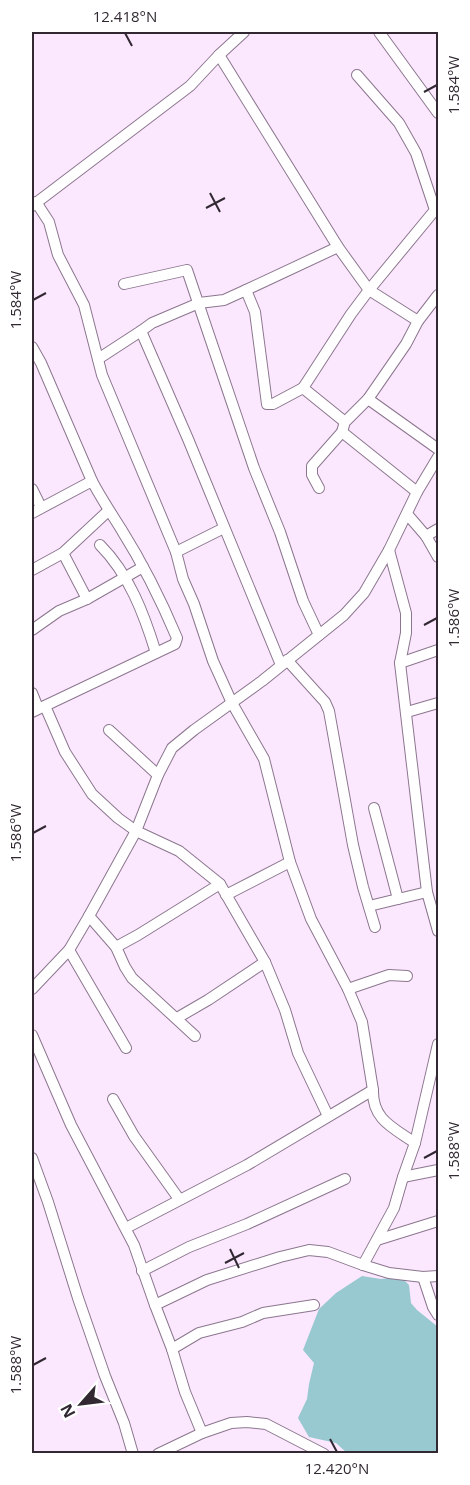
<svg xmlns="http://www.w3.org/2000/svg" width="470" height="1485" viewBox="0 0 470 1485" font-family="'Open Sans',sans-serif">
	<rect width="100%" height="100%" fill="#fbe8fe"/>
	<path fill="#98c8d0" d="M362,1276L381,1279L401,1277L409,1285L411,1303L417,1310L438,1327V1453H347L336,1443L309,1437L298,1418L307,1399L309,1384L314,1363L303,1350L319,1309L336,1293Z"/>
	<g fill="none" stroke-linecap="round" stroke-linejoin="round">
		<g stroke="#8c768f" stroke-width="12">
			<g id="minor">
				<path d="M379,32L438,113"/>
				<path d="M357,75L399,123L416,153L435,210L438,212"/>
				<path d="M36,202L49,222L58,255L84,305L102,375L176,552L183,579L194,604L213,661L232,703L264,759L290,862L311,919L348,989L362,1022L373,1090C372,1120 394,1128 415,1143L403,1177L394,1208L363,1265"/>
				<path d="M32,206L190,86L219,55L244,32"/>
				<path d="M124,284L187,270L254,468L280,532L303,601L319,635"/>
				<path d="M246,290L338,247"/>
				<path d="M418,321L438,295"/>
				<path d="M141,331L188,439L281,665"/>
				<path d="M32,347L41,363L92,481C101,498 111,513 121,529C143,564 161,600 177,638L175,644L32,712"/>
				<path d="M98,359L141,331L152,323L199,303L224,300L246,290L255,312L267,404H273L303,388L345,422L368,399L406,344L418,321L369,290L338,247L219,55"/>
				<path d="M303,388L351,314L369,290L435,210"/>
				<path d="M368,399L438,449"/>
				<path d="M342,432L417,492"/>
				<path d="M319,488L312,475V466L342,432L344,425"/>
				<path d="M32,489L41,507"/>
				<path d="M32,513L92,481"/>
				<path d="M407,514L426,536L438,557"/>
				<path d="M426,536L438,529"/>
				<path d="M100,545C129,574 144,614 156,653"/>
				<path d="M389,550L406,613V633L400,663L427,892L438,931"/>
				<path d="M176,552L224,528"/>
				<path d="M63,553L87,599"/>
				<path d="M32,570L63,553L108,511"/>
				<path d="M32,630L59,611L87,599L143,567"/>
				<path d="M287,660L325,702L329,711L353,845L363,887L375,927"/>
				<path d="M400,663L438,650"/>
				<path d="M32,693L38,708"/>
				<path d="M45,706L65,752L92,794L118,818L136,831L179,851L220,884L265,962L285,1010L298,1053L328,1116"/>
				<path d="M407,712L438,703"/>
				<path d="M109,730L158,775"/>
				<path d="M374,808L398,899"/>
				<path d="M226,895L290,862"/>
				<path d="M369,906L427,892"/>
				<path d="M89,916L116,947L125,967L132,978L195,1036"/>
				<path d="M116,947L138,935L220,884"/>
				<path d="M69,950L126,1048"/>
				<path d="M32,989L69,950L89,916L136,831L158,775L172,748L194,730L262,681L344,615L364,593L389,550L417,492L438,457"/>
				<path d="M348,989L389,975L407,976"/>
				<path d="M177,1018L208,1000L265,962"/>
				<path d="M32,1035L71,1125L134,1245L155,1305L172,1349L185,1392L202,1433"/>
				<path d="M113,1099L134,1136L179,1199"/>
				<path d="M415,1143L438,1044"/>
				<path d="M32,1158L48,1202L78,1298L105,1376L124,1423L133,1454"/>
				<path d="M403,1177L438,1170"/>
				<path d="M126,1228L247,1165L373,1090"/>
				<path d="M377,1240L438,1221"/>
				<path d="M142,1271L189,1247L247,1224L345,1179"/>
				<path d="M423,1277L433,1307L438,1315"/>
				<path d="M155,1305L207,1280L280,1257L309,1250L328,1252L363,1265L389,1273L423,1277L438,1276"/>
				<path d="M172,1349L199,1333L242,1322L263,1313L314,1305"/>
				<path d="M158,1454L202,1433L231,1423L247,1422L266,1424L324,1454"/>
			</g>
		</g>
		<use href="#minor" stroke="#fff" stroke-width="10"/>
	</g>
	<path fill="none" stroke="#312832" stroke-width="2" d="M125,33L132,46M424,92L437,85M210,193L220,212M206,208L225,198M33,300L46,293M424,625L437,618M33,833L46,826M424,1158L437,1151M230,1249L239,1268M225,1263L244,1253M33,1365L46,1358M330,1439L337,1452"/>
	<rect width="470" height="1485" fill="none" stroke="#ffffff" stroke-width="66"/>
	<g transform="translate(81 1404) rotate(242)" stroke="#ffffff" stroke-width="4.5" paint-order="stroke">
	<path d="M0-4.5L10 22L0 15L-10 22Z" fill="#312832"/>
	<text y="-9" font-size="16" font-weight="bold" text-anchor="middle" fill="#312832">N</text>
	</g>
	<rect x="33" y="33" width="404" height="1419" fill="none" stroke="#312832" stroke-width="2"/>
	<g font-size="15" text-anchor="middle" fill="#312832">
		<text x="125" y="22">12.418°N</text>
		<text transform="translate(454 85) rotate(-90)" y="5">1.584°W</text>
		<text transform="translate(16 300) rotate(-90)" y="5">1.584°W</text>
		<text transform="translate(454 618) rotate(-90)" y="5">1.586°W</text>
		<text transform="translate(16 833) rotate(-90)" y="5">1.586°W</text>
		<text transform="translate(454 1151) rotate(-90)" y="5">1.588°W</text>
		<text transform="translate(16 1365) rotate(-90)" y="5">1.588°W</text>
		<text x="337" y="1474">12.420°N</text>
	</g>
</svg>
